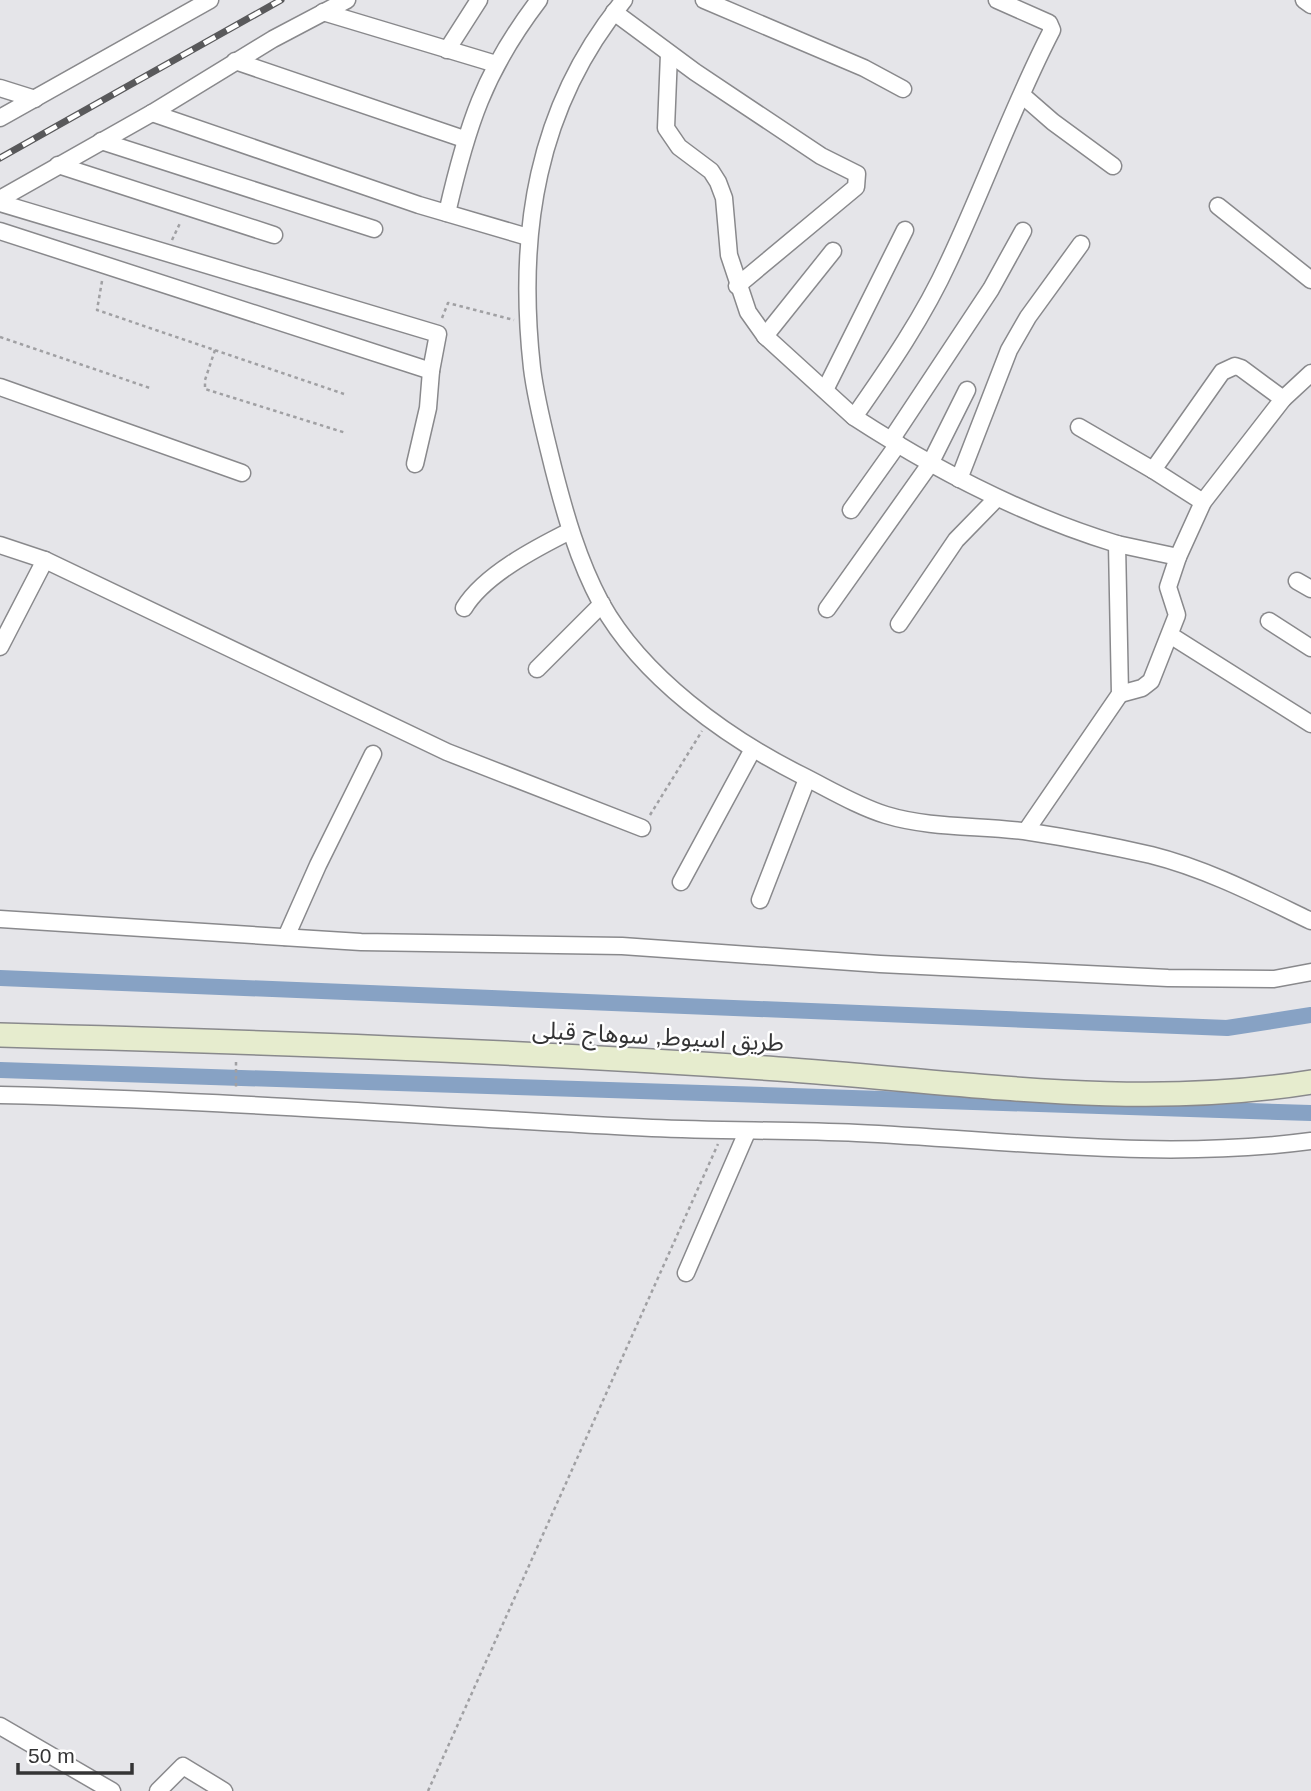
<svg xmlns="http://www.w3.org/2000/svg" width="1311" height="1791" viewBox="0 0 1311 1791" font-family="Arial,'Noto Sans Arabic',sans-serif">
	<rect width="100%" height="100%" fill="#e5e5e9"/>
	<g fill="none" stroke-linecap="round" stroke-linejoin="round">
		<g stroke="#87a2c4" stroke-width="16">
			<path d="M0,978L1227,1028L1311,1015"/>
			<path d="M0,1070L1311,1113"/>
		</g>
		<g stroke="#89898c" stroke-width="19">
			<g id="minor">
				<path d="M624,0C536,107 517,234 532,368C536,401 545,434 553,467C565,514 578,560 601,603C642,677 727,738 801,775C829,789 857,806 886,815C932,829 983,825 1030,832C1070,838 1111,846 1151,855C1207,869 1259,896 1311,921"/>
				<path d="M704,0L864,68L903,89"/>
				<path d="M997,0L1049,23L1052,30C1013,105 985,185 949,261C924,316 889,367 854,417C937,471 1022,515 1117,544L1120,694L1026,831"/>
				<path d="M1304,0L1311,5"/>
				<path d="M323,12L496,64"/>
				<path d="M614,12L695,72L821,156L857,174L856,187L737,286"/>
				<path d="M447,50L479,0"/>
				<path d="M669,54L666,128L679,147L711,171L718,182L724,198L729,255L748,312L765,336L854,417"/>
				<path d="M235,61L464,139"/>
				<path d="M0,88L35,99"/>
				<path d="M1022,95L1053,122L1113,166"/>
				<path d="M152,113L419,205L528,237"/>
				<path d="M0,118L210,0"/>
				<path d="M101,141L374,229"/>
				<path d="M58,165L274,235"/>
				<path d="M0,199L152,113L273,39L347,0"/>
				<path d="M0,203L438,334L431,371L0,231"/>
				<path d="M1218,206L1311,280"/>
				<path d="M447,213C467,126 484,72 539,0"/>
				<path d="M765,336L833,251"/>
				<path d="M0,387L242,473"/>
				<path d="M825,390L905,230"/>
				<path d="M1079,427L1153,470"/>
				<path d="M891,440L991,289L1023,231"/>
				<path d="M415,464L428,408L431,371"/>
				<path d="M959,479L1009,350L1028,317L1081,244"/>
				<path d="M1203,502L1153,470L1222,372L1235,366L1241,368L1283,399"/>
				<path d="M851,510L898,444"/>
				<path d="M1117,544L1178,557L1203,502L1283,399L1311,373"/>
				<path d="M0,545L45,560L447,752L642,828"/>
				<path d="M1297,581L1311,589"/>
				<path d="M464,608C484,575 536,548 570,531"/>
				<path d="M827,609L930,464L967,390"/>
				<path d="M1269,621L1311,648"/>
				<path d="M899,624L956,540L996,499"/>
				<path d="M1170,635L1311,724"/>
				<path d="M0,647L45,560"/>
				<path d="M537,669L602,604"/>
				<path d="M1120,694L1142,688L1151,681L1177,615L1168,587L1178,557"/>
				<path d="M681,882L753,749"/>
				<path d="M760,900L807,779"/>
				<path d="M0,919L361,942L622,946L880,964L1168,978L1274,979L1311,972"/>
				<path d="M286,937L318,865L373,754"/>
				<path d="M0,1095C218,1100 435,1117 652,1128C720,1131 789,1130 857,1133C1007,1140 1161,1161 1311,1141"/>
				<path d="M686,1273L747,1132"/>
				<path d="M0,1726L112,1791"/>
				<path d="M158,1791L183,1766L224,1791"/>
			</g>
		</g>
		<g stroke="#89898c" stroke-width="26">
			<path id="secondary" d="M0,1035C259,1042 519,1051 778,1069C954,1081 1135,1111 1311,1082"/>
		</g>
		<g stroke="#a0a0a3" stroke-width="2.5" stroke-dasharray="3.5 3.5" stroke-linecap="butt">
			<path d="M172,240L181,221"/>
			<path d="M102,281L97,310L344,394"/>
			<path d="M442,318L448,303L514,320"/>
			<path d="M0,337L150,388"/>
			<path d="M215,350L205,380V389L346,433"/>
			<path d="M650,815L702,731"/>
			<path d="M236,1062V1090"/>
			<path d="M428,1791L718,1144"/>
		</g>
		<use href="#minor" stroke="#fff" stroke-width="16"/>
		<use href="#secondary" stroke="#e6ecce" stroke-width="23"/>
		<g stroke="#59595b" stroke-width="7">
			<path id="rail" d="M0,158L281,0"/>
		</g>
		<use href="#rail" stroke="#fff" stroke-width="4.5" stroke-dasharray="13" stroke-linecap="butt"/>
	</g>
	<g text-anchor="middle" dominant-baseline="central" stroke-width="5" stroke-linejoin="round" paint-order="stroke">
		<g font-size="24" fill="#343435" stroke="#fff">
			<text transform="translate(658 1036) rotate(3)">طريق اسيوط, سوهاج قبلى</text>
		</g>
	</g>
	<path d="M18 1763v10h114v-10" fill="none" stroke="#343435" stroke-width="3.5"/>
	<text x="28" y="1763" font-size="21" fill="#343435" stroke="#ffffff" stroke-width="5" paint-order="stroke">50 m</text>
</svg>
